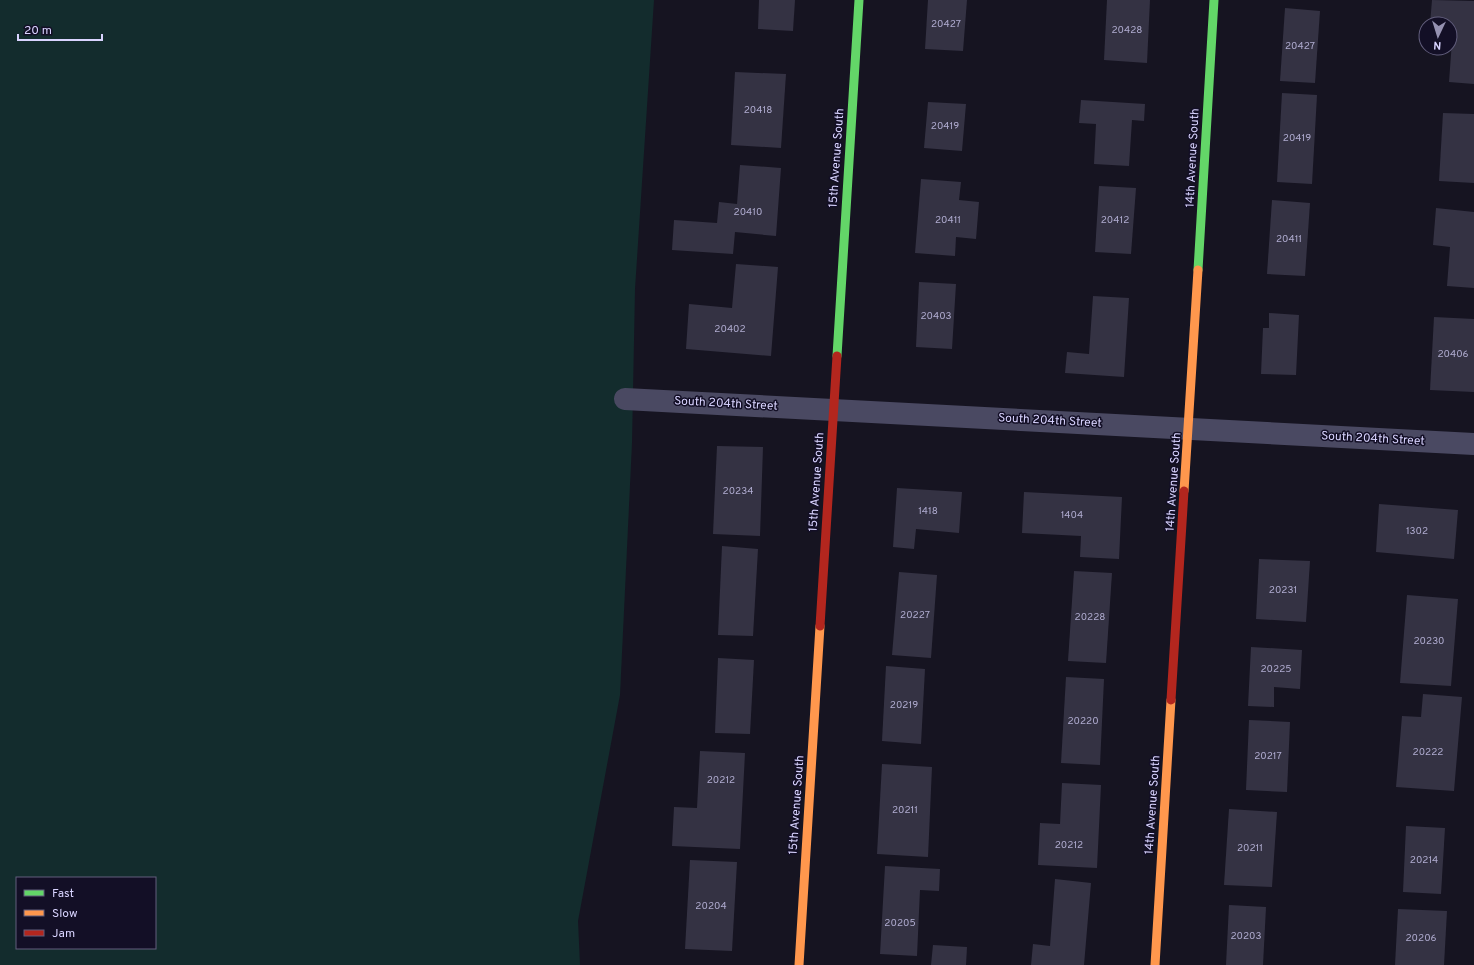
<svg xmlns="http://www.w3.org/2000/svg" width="1474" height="965" viewBox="0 0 1474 965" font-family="Overpass,sans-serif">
	<rect width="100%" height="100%" fill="#161421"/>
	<path fill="#132c2d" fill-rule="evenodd" d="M0,0H654L635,289L632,443L620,695L578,921L580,965H0ZM17,878H155V948H17Z"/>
	<g fill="#343243">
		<path d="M759,0H795L793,31L758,29Z"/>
		<path d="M928,0H967L963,51L925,49Z"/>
		<path d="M1107,0H1150L1147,63L1104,60Z"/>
		<path d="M1432,0L1474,1V84L1449,82L1452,41L1450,40V24H1430Z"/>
		<path d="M1285,8L1320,11L1315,83L1280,81Z"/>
		<path d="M735,72L786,74L781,148L731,145Z"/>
		<path d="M1282,93L1317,95L1312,184L1277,182Z"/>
		<path d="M1081,100L1145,104L1144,121L1132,120L1129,166L1094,164L1096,124L1079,123Z"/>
		<path d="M928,102L966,104L962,151L924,148Z"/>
		<path d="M1443,113L1474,114V183L1439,181Z"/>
		<path d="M740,165L781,168L776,236L735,232L733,254L672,250L674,220L717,223L719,202L737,204Z"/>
		<path d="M921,179L961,182L959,200L979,202L976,239L956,237L955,256L915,253Z"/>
		<path d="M1099,186L1136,188L1131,254L1095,252Z"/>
		<path d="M1272,200L1310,203L1305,276L1267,274Z"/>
		<path d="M1436,208L1474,212V288L1447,286L1450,247L1433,245Z"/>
		<path d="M736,264L778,267L771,356L686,349L689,304L732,308Z"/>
		<path d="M919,282L956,284L952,349L916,347Z"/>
		<path d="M1093,296L1129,298L1124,377L1065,373L1067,352L1089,354Z"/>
		<path d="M1269,313L1299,315L1296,375L1261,374L1263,328H1269Z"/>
		<path d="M1434,317L1474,319V392L1430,390Z"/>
		<path d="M717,446L763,447L760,536L713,534Z"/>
		<path d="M897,488L962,492L959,533L916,529L914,549L893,547Z"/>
		<path d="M1024,492L1122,497L1119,559L1080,557L1081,536L1022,533Z"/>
		<path d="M1379,504L1458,510L1454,559L1376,552Z"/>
		<path d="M722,546L758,549L753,636L718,635Z"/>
		<path d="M1259,559L1310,561L1306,622L1256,619Z"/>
		<path d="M1074,571L1112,573L1106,663L1068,661Z"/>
		<path d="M899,572L937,575L931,658L892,655Z"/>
		<path d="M1407,595L1458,599L1451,686L1400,683Z"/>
		<path d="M1251,647L1302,650L1300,689L1274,687V707L1248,706Z"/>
		<path d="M718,658L754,660L750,734L715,733Z"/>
		<path d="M886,666L925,669L921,744L882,741Z"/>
		<path d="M1066,677L1104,679L1100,765L1061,763Z"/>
		<path d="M1423,694L1462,697L1454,791L1396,787L1402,716L1421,717Z"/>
		<path d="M1249,720L1290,722L1287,792L1246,790Z"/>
		<path d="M700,751L745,753L740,849L672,846L674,807L697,808Z"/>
		<path d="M882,764L932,767L928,857L877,854Z"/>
		<path d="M1062,783L1101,785L1097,868L1038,865L1040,823L1060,824Z"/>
		<path d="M1229,809L1277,812L1272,887L1224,885Z"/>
		<path d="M1406,826L1445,828L1441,894L1403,892Z"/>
		<path d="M690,860L737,862L732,951L685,949Z"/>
		<path d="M885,866L940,869L939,891L920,890L917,956L880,954Z"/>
		<path d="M1055,879L1091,883L1084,965H1031L1033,944L1050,946Z"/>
		<path d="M1229,905L1266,907L1263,965H1226Z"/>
		<path d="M1398,909L1447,911L1444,965H1395Z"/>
		<path d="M933,945L967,947L966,965H931Z"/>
	</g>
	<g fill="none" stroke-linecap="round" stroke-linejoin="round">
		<path stroke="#4a4962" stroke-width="22" d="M625,399L1474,444"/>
		<g stroke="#63d668" stroke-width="9">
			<path d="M1198,270L1214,0"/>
			<path d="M837,356L859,0"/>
		</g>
		<g stroke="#ff974d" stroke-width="9">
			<path d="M1184,491L1198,270"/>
			<path d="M799,965L820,626"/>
			<path d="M1155,965L1171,700"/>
		</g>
		<g stroke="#b3261e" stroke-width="9">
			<path d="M820,626L837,356"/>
			<path d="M1171,700L1184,491"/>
		</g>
	</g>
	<g text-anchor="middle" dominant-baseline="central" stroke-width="3" stroke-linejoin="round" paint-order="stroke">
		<g font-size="10" fill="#b0acd0">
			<text x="946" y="24">20427</text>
			<text x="1127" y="30">20428</text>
			<text x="1300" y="46">20427</text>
			<text x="758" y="110">20418</text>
			<text x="945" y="126">20419</text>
			<text x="1297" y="138">20419</text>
			<text x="748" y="212">20410</text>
			<text x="948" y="220">20411</text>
			<text x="1115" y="220">20412</text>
			<text x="1289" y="239">20411</text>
			<text x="936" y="316">20403</text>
			<text x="730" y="329">20402</text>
			<text x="1453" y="354">20406</text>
			<text x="738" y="491">20234</text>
			<text x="928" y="511">1418</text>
			<text x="1072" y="515">1404</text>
			<text x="1417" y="531">1302</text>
			<text x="1283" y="590">20231</text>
			<text x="915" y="615">20227</text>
			<text x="1090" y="617">20228</text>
			<text x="1429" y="641">20230</text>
			<text x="1276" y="669">20225</text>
			<text x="904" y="705">20219</text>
			<text x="1083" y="721">20220</text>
			<text x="1428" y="752">20222</text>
			<text x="1268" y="756">20217</text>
			<text x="721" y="780">20212</text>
			<text x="905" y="810">20211</text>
			<text x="1069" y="845">20212</text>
			<text x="1250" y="848">20211</text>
			<text x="1424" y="860">20214</text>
			<text x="711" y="906">20204</text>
			<text x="900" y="923">20205</text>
			<text x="1246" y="936">20203</text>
			<text x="1421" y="938">20206</text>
		</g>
		<g font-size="12" fill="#d9d4ff" stroke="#130f26">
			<text transform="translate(837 158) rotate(-86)">15th Avenue South</text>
			<text transform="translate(1193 158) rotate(-87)">14th Avenue South</text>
			<text transform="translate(726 404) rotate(3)">South 204th Street</text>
			<text transform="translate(1050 421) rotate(3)">South 204th Street</text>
			<text transform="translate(1373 439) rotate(3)">South 204th Street</text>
			<text transform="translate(817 482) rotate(-86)">15th Avenue South</text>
			<text transform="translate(1174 482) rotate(-86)">14th Avenue South</text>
			<text transform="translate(797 805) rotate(-86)">15th Avenue South</text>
			<text transform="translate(1153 805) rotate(-86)">14th Avenue South</text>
		</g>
	</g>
	<rect x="16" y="877" width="140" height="72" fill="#130f26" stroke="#625e7d"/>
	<rect x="24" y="890" width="20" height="6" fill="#63d668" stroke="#625e7d"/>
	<text x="52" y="897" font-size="12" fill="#d9d4ff">Fast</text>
	<rect x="24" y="910" width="20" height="6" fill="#ff974d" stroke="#625e7d"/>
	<text x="52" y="917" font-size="12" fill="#d9d4ff">Slow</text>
	<rect x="24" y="930" width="20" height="6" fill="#b3261e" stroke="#625e7d"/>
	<text x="52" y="937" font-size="12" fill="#d9d4ff">Jam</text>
	<g transform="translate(1438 36) rotate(184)"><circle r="19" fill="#130f26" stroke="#625e7d"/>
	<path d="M0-3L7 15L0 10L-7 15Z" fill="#9591b1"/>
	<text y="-6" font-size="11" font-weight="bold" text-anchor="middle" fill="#d9d4ff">N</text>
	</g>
	<path d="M18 34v6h84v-6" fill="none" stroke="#d9d4ff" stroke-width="2"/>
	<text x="24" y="34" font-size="12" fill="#d9d4ff" stroke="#130f26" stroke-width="3" paint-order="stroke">20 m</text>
</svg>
